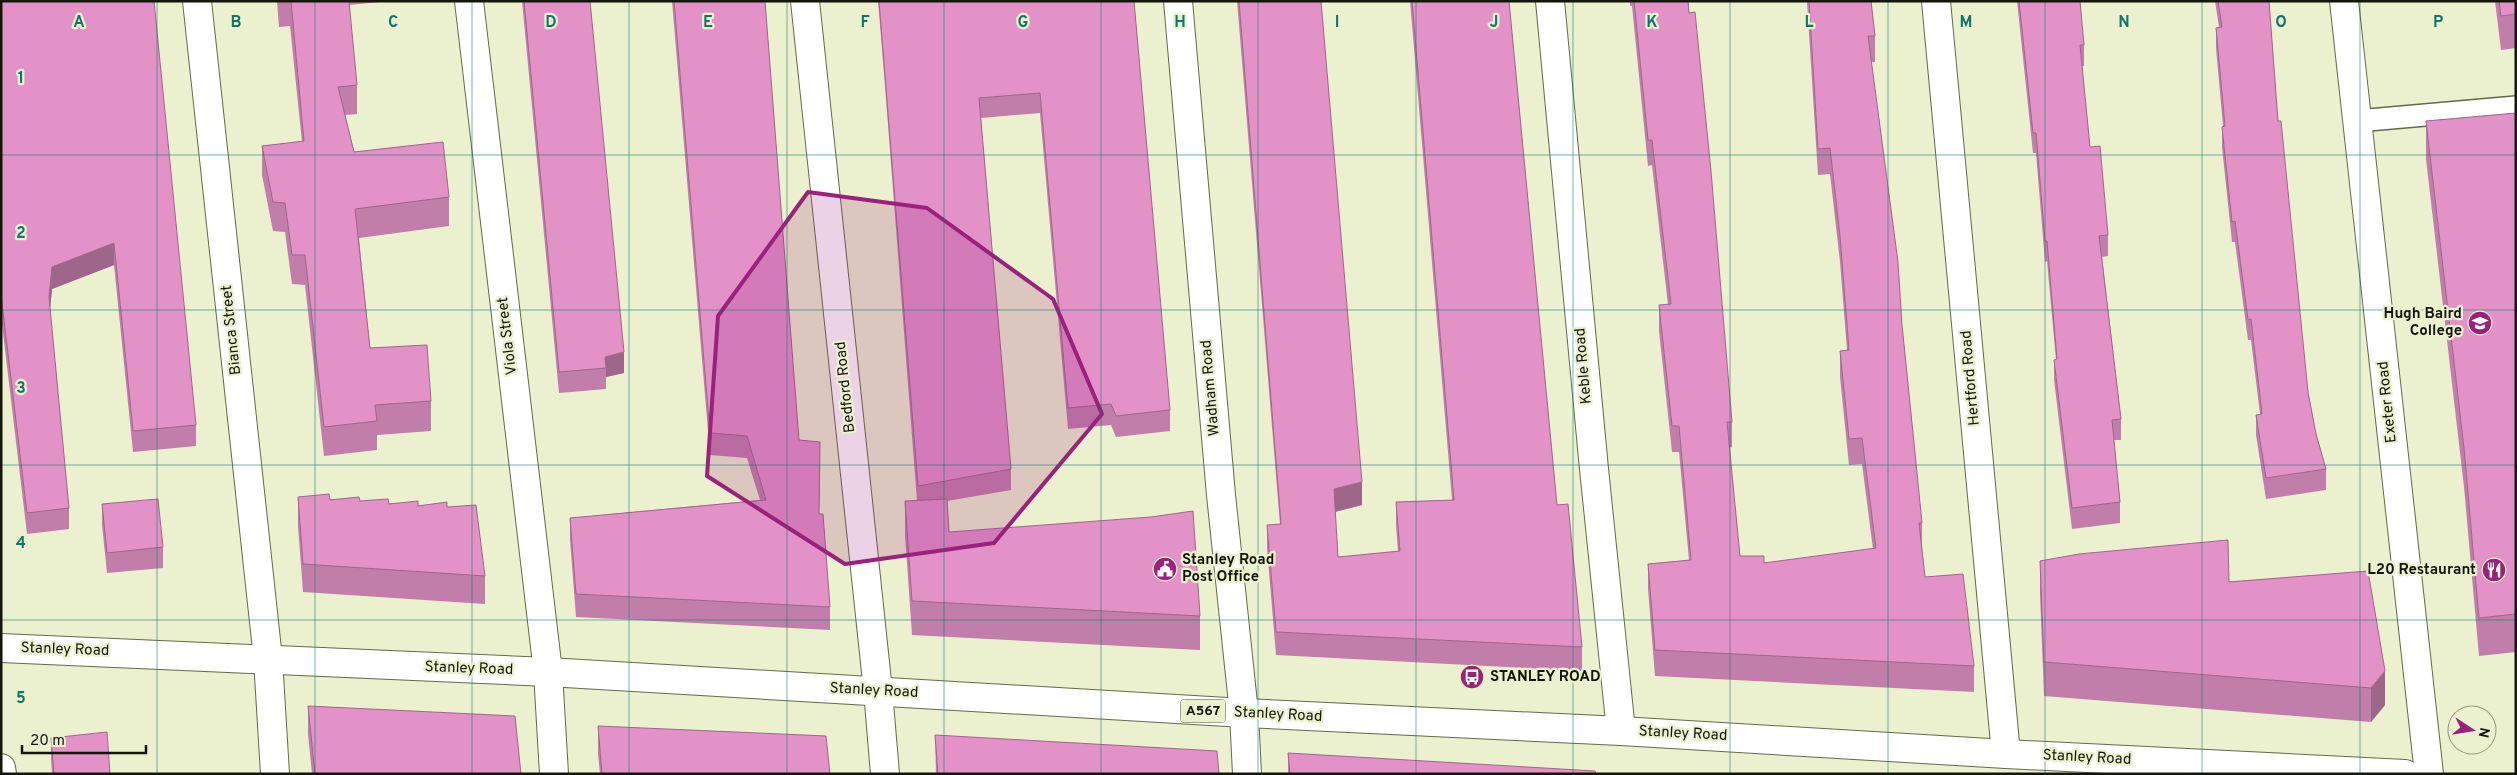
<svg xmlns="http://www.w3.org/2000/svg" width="2517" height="775" viewBox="0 0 2517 775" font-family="Overpass,sans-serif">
	<rect width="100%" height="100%" fill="#ebf0ce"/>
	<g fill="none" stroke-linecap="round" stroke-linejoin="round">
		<g stroke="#65694b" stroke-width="24">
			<path id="service" d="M2357,121L2516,107"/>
		</g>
		<g stroke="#65694b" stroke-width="30">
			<g id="minor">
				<path d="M197,1L268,659L275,774"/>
				<path d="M469,1L548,672L554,774"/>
				<path d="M805,1L878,691L885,774"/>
				<path d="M1178,1L1221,495L1244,713L1247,774"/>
				<path d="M1550,1L1594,469L1621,731"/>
				<path d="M1936,1L2006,754"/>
				<path d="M2344,1L2429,774"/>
				<path d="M1,768L2,774"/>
			</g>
		</g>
		<g stroke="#65694b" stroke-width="30">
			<path id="primary" d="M1,648L548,672L1244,713L1621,731L2006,754L2405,774"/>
		</g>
		<use href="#service" stroke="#fff" stroke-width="21"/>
		<use href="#minor" stroke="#fff" stroke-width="28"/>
		<use href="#primary" stroke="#fff" stroke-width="28"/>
	</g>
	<g fill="#c27eab">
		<path d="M1,1L196,425V446L133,452L114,265L52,289L50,309L69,508V529L27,534L1,316Z"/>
		<path d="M277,1H390L349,5L357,85V114L345,115L354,152L449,197V226L359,238L370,348L431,401V431L377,435V450L324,456L305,285L292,284L285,232L273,231L262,175V146L302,142L290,26L279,27Z"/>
		<path d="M522,1H590L624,373L606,377V389L559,393Z"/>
		<path d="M672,1H765L799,440L820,464L819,514L830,607V630L576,617L570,540V518L760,500L747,458L710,455Z"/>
		<path d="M878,1H1134L1170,410V431L1116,437L1111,425L1068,429L1040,113L981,118L1011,469V490L947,501L949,532L1200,616V650L912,635L905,535V501H917L884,73Z"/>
		<path d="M1237,1H1321L1362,505L1335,512L1338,557L1398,552L1396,525V502L1452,500L1410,1H1509L1557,505L1582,647V671L1276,655L1267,548V525L1280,524Z"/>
		<path d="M1630,1H1688L1732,422V447L1729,448L1740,556L1764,563L1873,549L1862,464L1849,465L1840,377V351L1847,350L1840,262L1830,174L1818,175L1807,2V1H1871L1875,36V62H1871L1902,325L1922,523V548L1925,577L1974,666V692L1655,676L1648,589V564L1689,560L1679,452H1672L1659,331V305H1668L1652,165L1648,166L1632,6H1630Z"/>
		<path d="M2017,1H2080L2084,45V66H2082L2090,147L2108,235V256L2102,257L2121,419V440H2114L2120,502V523L2072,529L2054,380V360H2056L2047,261L2045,262L2036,153H2033Z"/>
		<path d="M2215,1H2269L2278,121L2308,392L2316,434L2326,469V490L2266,499L2256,435V415L2260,414L2251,340H2248L2235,242H2232L2222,147V127L2223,126L2216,48V28L2219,27Z"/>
		<path d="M2495,1H2516V48L2501,50Z"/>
		<path d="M2516,113V652L2479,656L2464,487L2426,159V121Z"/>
		<path d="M298,497L447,507L485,576V604L303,592L298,526Z"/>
		<path d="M102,504L163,547V568L107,573L102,525Z"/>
		<path d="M2040,561L2229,582L2368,571L2385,705L2371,722L2044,696L2040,595Z"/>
		<path d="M308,706L521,774H312L308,734Z"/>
		<path d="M598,726L830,774H600L598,754Z"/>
		<path d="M935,735L1219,774H936Z"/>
		<path d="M51,738L110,774H52L51,758Z"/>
		<path d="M1288,753L1596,774H1288Z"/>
	</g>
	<g fill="#9e668b">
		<path d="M114,243V265L52,289L49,319V297L52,267Z"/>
		<path d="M624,352V373L606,377V368L605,357Z"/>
		<path d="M1362,482V505L1334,512V489Z"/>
		<path d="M2385,671V705L2371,722V688Z"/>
	</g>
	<g fill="#e292c7" stroke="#9e668b">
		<path d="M1,1H154L196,425L133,431L114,243L52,267L49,297L69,508L27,513L1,295Z"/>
		<path d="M291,1H349L357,85L338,87L354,152L443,142L449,197L355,209L370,348L427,345L431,401L375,405L377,421L324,427L305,255H292L285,203L273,202L262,146L304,141Z"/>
		<path d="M524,1H590L624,352L605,357L606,368L559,372Z"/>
		<path d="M674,1H765L799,440L820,442L819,514H823L830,607L576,594L570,518L766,500L747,436L710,433Z"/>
		<path d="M879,1H1134L1170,410L1116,416L1111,404L1068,408L1040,93L979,98L1011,469L918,486Z"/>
		<path d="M1239,1H1321L1362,482L1334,489L1338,557L1400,551L1396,502L1454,500L1412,1H1509L1557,505L1568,504L1582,647L1276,632L1267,525L1281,524Z"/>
		<path d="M1634,1H1688L1689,13L1695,12L1711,171L1732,422H1727L1740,556H1764V563L1876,548L1862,438L1849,439L1840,351L1849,350L1840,236L1830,148L1818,149L1809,1H1871L1875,36H1868L1898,262L1902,325L1914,443L1922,523H1919L1925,577L1963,574L1974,666L1655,650L1648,564L1691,560L1679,426H1672L1659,305L1671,304L1652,140H1648Z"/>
		<path d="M2019,1H2080L2084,45H2080L2090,147L2100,146L2108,235L2099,236L2121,419L2112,420L2120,502L2072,508L2054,360L2057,359L2047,241H2045L2036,133H2033Z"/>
		<path d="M2218,1H2269L2278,121H2281L2308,392L2316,434L2326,469L2266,478L2256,415L2262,414L2251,319L2248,320L2235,221L2232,222L2222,127L2225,126L2216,28L2222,27Z"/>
		<path d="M2499,1H2516V14L2501,16Z"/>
		<path d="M2516,113V614L2479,618L2464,448L2426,121Z"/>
		<path d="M329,494L330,500L359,497L360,501L388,499L389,504L418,501V506L447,502V507L476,505L485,576L303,564L298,497Z"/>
		<path d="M158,499L163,547L107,553L102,504Z"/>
		<path d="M947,499L949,532L1151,517L1193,511L1200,616L912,601L905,501Z"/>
		<path d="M2228,540L2229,582L2368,571L2385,671L2371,688L2044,662L2040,561L2079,554Z"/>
		<path d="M308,706L515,716L521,774H315Z"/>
		<path d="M598,726L826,736L830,774H602Z"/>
		<path d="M107,732L110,774H54L51,738Z"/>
		<path d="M935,735L1217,751L1219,774H938Z"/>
		<path d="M1288,753L1595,771L1596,774H1290Z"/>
	</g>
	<path fill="#9a227b" fill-opacity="0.2" stroke="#9a227b" stroke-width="4" stroke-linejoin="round" d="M808,192L927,208L1053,299L1102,414L994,543L845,564L707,476L718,316Z"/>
	<path fill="none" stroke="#0f766e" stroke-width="1" stroke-opacity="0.55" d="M157,1V774M315,1V774M472,1V774M629,1V774M787,1V774M944,1V774M1101,1V774M1258,1V774M1416,1V774M1573,1V774M1730,1V774M1888,1V774M2045,1V774M2202,1V774M2360,1V774M1,155H2516M1,310H2516M1,465H2516M1,620H2516"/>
	<defs>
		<g id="university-disc" transform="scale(1.25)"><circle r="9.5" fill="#9a227b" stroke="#ebf0ce"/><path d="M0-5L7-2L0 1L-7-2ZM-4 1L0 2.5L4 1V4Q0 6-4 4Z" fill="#fff"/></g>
		<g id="civic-disc" transform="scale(1.25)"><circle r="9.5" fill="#9a227b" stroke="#ebf0ce"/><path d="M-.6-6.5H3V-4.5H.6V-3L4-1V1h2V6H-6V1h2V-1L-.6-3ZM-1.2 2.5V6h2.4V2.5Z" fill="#fff"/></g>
		<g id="restaurant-disc" transform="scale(1.25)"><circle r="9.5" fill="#9a227b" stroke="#ebf0ce"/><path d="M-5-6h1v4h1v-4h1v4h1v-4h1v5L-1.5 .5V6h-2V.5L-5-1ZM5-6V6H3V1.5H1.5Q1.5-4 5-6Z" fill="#fff"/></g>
		<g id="bus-disc" transform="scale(1.25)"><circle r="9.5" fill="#9a227b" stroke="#ebf0ce"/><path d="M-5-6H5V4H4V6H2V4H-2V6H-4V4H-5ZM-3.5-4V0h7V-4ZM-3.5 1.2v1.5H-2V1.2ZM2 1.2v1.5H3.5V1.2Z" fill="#fff"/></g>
	</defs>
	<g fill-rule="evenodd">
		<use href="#university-disc" x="2480" y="323"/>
		<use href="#civic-disc" x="1165" y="569"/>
		<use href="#restaurant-disc" x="2494" y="570"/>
		<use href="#bus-disc" x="1472" y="677"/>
	</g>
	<g text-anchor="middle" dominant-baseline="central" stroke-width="4.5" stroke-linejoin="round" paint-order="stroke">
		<rect fill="#ebf0ce" stroke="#545745" stroke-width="1" x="1180.5" y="699.5" width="45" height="23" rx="4"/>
		<g font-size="14" font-weight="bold" fill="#14160a">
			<text x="1203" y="711">A567</text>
		</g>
		<g font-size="15" font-weight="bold" fill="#14160a" stroke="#ebf0ce" text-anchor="end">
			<text x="2462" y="314">Hugh Baird<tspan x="2462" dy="17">College</tspan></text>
			<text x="1182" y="560" text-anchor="start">Stanley Road<tspan x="1182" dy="17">Post Office</tspan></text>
			<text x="2476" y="570">L20 Restaurant</text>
			<text x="1490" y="677" text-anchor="start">STANLEY ROAD</text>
		</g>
		<g font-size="15" fill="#14160a" stroke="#ebf0ce">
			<text transform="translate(232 330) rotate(-96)">Bianca Street</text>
			<text transform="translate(508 336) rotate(-97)">Viola Street</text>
			<text transform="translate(1584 366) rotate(-95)">Keble Road</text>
			<text transform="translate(1971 378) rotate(-95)">Hertford Road</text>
			<text transform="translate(846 387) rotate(-96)">Bedford Road</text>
			<text transform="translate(1211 388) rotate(-95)">Wadham Road</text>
			<text transform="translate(2388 402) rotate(-96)">Exeter Road</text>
			<text transform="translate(65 650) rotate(2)">Stanley Road</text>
			<text transform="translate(469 669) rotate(2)">Stanley Road</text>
			<text transform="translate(874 691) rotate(3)">Stanley Road</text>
			<text transform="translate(1278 715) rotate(3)">Stanley Road</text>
			<text transform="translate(1683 734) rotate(3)">Stanley Road</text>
			<text transform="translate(2087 758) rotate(3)">Stanley Road</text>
		</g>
	</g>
	<g font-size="16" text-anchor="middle" font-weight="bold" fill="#0f766e" stroke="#ebf0ce" stroke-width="4.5" stroke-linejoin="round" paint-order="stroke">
		<text x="79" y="27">A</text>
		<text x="236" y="27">B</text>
		<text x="393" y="27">C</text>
		<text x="551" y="27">D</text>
		<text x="708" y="27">E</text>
		<text x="865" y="27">F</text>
		<text x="1023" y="27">G</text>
		<text x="1180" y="27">H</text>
		<text x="1337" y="27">I</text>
		<text x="1494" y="27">J</text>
		<text x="1652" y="27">K</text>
		<text x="1809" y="27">L</text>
		<text x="1966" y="27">M</text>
		<text x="2124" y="27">N</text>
		<text x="2281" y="27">O</text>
		<text x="2438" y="27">P</text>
		<text x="21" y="83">1</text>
		<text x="21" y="238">2</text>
		<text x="21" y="393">3</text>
		<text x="21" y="548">4</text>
		<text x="21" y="703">5</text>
	</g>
	<rect width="2517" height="775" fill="none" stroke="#14160a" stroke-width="5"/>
	<g transform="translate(2472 730) rotate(102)"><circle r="24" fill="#ebf0ce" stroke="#959980"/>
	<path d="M0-4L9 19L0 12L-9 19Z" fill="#9a227b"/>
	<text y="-8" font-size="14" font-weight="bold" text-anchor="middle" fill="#14160a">N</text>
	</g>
	<path d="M22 745v8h124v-8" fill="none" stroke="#14160a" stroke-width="2.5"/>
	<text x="30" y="745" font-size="15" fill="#14160a" stroke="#ebf0ce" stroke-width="4" paint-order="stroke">20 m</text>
</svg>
